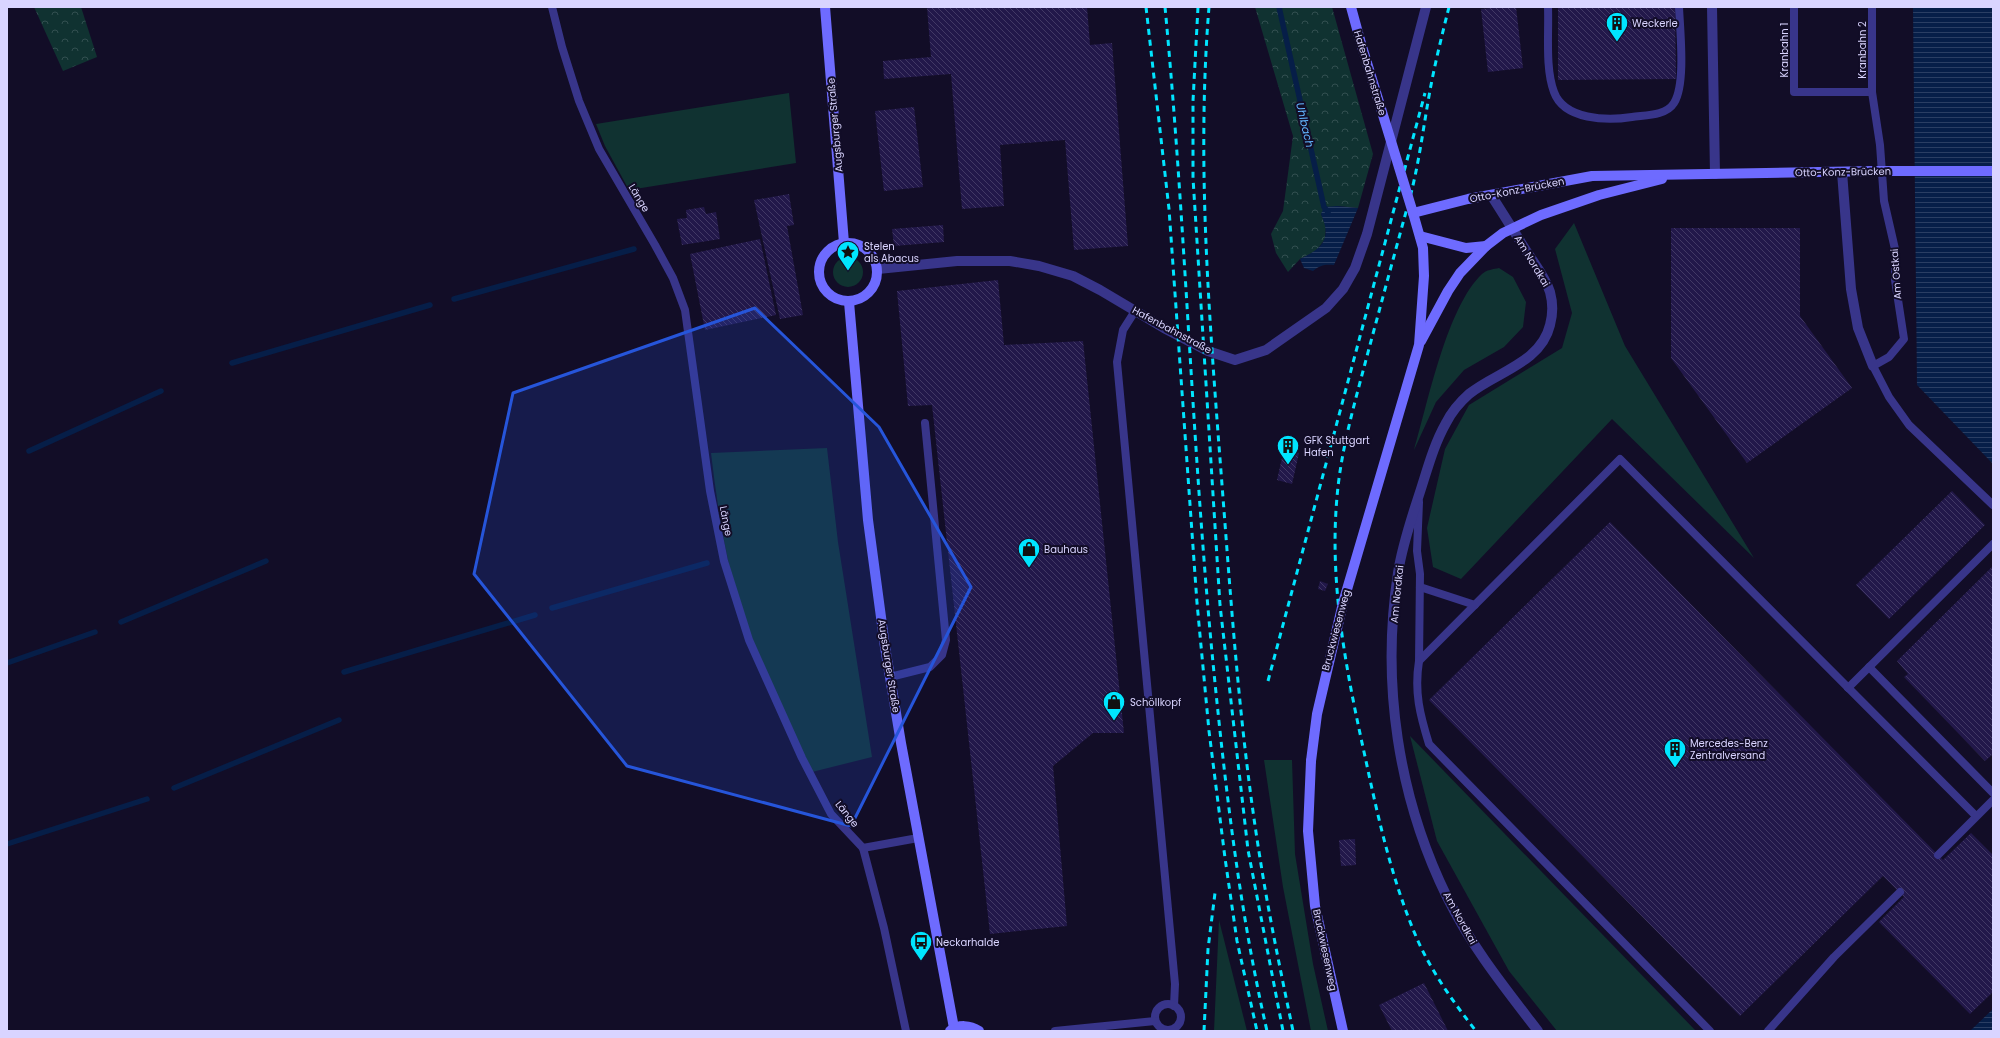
<svg xmlns="http://www.w3.org/2000/svg" width="2000" height="1038" viewBox="0 0 2000 1038" font-family="Poppins,sans-serif">
	<defs>
		<pattern id="forest-crowns" width="20" height="18" patternUnits="userSpaceOnUse"><rect width="20" height="18" fill="#103231"/><path d="M2 6a3 3 0 1 1 6 0M12 15a3 3 0 1 1 6 0" fill="none" stroke="#324f50"/></pattern>
		<pattern id="water-rules" width="6" height="5" patternUnits="userSpaceOnUse"><rect width="6" height="5" fill="#061e48"/><path d="M0 2.5h6" fill="none" stroke="#2a3e63"/></pattern>
		<pattern id="building-back-hatch" width="6" height="6" patternUnits="userSpaceOnUse"><rect width="6" height="6" fill="#22184a"/><path d="M-1 5l2 2M0 0l6 6M5-1l2 2" fill="none" stroke="#423965"/></pattern>
	</defs>
	<rect width="100%" height="100%" fill="#120d27"/>
	<g fill="#103231">
		<path d="M789,93L796,163L629,190L605,146L596,124Z"/>
		<path d="M1574,223L1625,346L1754,558L1612,419L1461,579L1433,567L1427,528L1445,449L1469,405L1562,348L1572,313L1555,249Z"/>
		<circle cx="848" cy="272" r="15"/>
		<path d="M1499,268L1513,277L1526,302L1523,327L1504,347L1464,370L1436,402L1414,450C1428,402 1447,307 1482,274C1486,270 1494,269 1499,268Z"/>
		<path d="M827,448L838,542L872,757L808,773C791,734 772,695 756,656C731,591 719,522 711,453Z"/>
		<path d="M1410,736L1696,1031H1557L1509,971L1437,841Z"/>
		<path d="M1292,760L1295,854L1313,964L1328,1031H1311L1283,887L1264,760Z"/>
		<path d="M1219,920L1247,1031H1214Z"/>
	</g>
	<g fill="url(#forest-crowns)">
		<path d="M34,7H81L97,57L63,71Z"/>
		<path d="M1255,7H1332L1373,154L1358,208L1337,206L1321,214L1326,226L1325,239L1316,251L1300,259L1288,272L1276,253L1271,234L1283,211L1293,136Z"/>
	</g>
	<g fill="url(#water-rules)">
		<path d="M1913,7H1993V464L1917,385Z"/>
		<path d="M1337,206L1358,208L1334,265C1325,264 1320,265 1313,271L1304,268L1300,259C1323,248 1332,239 1321,214L1324,207Z"/>
		<path d="M1993,1009V1031H1970Z"/>
	</g>
	<g fill="none" stroke-linecap="round" stroke-linejoin="round">
		<g stroke="#061e48" stroke-width="5.5">
			<path d="M1279,7L1324,207L1328,212"/>
			<path d="M454,299L634,249"/>
			<path d="M232,363L430,305"/>
			<path d="M29,451L161,391"/>
			<path d="M552,608L707,563"/>
			<path d="M121,622L266,561"/>
			<path d="M7,663L95,632"/>
			<path d="M344,672L535,615"/>
			<path d="M174,788L339,720"/>
			<path d="M7,844L147,799"/>
		</g>
	</g>
	<g fill="url(#building-back-hatch)">
		<path d="M927,7H1087L1090,45L1112,43L1128,246L1074,250L1065,140L1000,145L1004,206L962,209L951,74L884,79L883,61L931,57Z"/>
		<path d="M1501,7H1516L1523,68L1488,72L1481,9Z"/>
		<path d="M1558,7H1675L1676,79L1558,80Z"/>
		<path d="M914,107L923,187L884,191L875,111Z"/>
		<path d="M789,194L794,225L787,226L803,315L780,319L754,200Z"/>
		<path d="M704,207L706,214L716,212L720,239L682,245L677,219L687,218L686,210Z"/>
		<path d="M943,225L944,242L894,246L892,229Z"/>
		<path d="M1671,228H1800V316L1852,388L1747,463L1671,358Z"/>
		<path d="M760,239L776,315L705,330L690,254Z"/>
		<path d="M998,280L1004,345L1083,341L1124,733H1093L1053,766L1067,926L990,934L932,405L908,406L897,291Z"/>
		<path d="M1284,449L1299,453L1292,484L1277,480Z"/>
		<path d="M1952,491L1985,525L1889,619L1856,585Z"/>
		<path d="M1610,522L1943,860L1971,833L1993,855V992L1970,1014L1879,922L1904,897L1883,876L1740,1016L1429,700Z"/>
		<path d="M1993,566V754L1985,761L1904,677L1908,674L1897,661Z"/>
		<path d="M1320,581L1328,584L1325,591L1318,589Z"/>
		<path d="M1355,839L1356,865L1341,866L1339,840Z"/>
		<path d="M1424,983L1448,1031H1392L1379,1005Z"/>
	</g>
	<g fill="none" stroke-linecap="round" stroke-linejoin="round">
		<g stroke="#38358a" stroke-width="8">
			<path d="M552,7L562,47L579,101L599,149L655,245L673,278L685,310L710,491L724,561L749,640L802,758L831,814L863,848L884,928L906,1031"/>
			<path d="M1548,7C1549,33 1545,68 1554,92C1564,120 1607,121 1632,117C1645,115 1666,116 1674,103C1686,84 1680,31 1679,7"/>
			<path d="M1794,7V92H1872L1880,145L1884,201L1895,249V280L1904,339L1889,357L1873,366L1889,397L1909,425L1993,505"/>
			<path d="M1872,7V92"/>
			<path d="M1135,311L1123,330L1117,362L1175,984L1174,1006"/>
			<path d="M1420,587L1475,605"/>
			<path d="M1419,661L1420,574L1417,551L1419,502"/>
			<path d="M1869,667L1993,793"/>
			<path d="M890,677L930,667L942,655L946,640L925,423"/>
			<path d="M1848,688L1993,544"/>
			<path d="M863,848L918,838"/>
			<path d="M1938,855L1993,800"/>
			<circle cx="1168" cy="1017" r="13"/>
			<path d="M1055,1031L1155,1021"/>
			<path d="M1710,1031L1429,744C1420,715 1414,692 1419,661L1620,459L1976,816"/>
			<path d="M1768,1031L1834,957L1900,892"/>
		</g>
		<g stroke="#38358a" stroke-width="10">
			<path d="M1712,7L1715,174"/>
			<path d="M1842,172L1851,289L1858,328L1873,366"/>
			<path d="M1491,195C1504,215 1516,235 1529,255C1537,267 1546,279 1550,292C1553,303 1553,314 1550,325C1541,363 1496,372 1469,394C1460,402 1451,413 1446,423C1433,446 1427,471 1419,495C1411,520 1402,546 1398,573C1381,683 1398,797 1447,897C1471,946 1505,988 1538,1031"/>
			<path d="M878,269L957,261H1010L1039,266L1073,276L1100,290L1164,328L1208,351L1235,360L1266,350L1326,308L1343,289L1355,268L1367,234L1426,7"/>
		</g>
		<g stroke="#6e6bff" stroke-width="10">
			<path d="M825,7L844,243"/>
			<path d="M1351,7L1360,40"/>
			<path d="M1420,236L1466,248L1486,246"/>
			<circle cx="848" cy="272" r="29"/>
			<path d="M849,302L868,520L885,647L901,743L954,1028"/>
			<path d="M1421,341L1448,291L1460,273L1486,246L1503,233L1541,215L1599,195L1662,179"/>
			<path d="M1343,603L1419,345L1424,276L1423,248L1413,213L1468,199L1592,176L1874,171"/>
			<path d="M1311,761L1308,831L1315,906L1343,1031"/>
			<path d="M950,1031C959,1024 970,1025 979,1031"/>
		</g>
		<g stroke="#00e5ff" stroke-width="3" stroke-dasharray="6 5" stroke-linecap="butt">
			<path d="M1146,7L1169,209L1197,603L1209,731L1225,858L1237,941L1257,1031"/>
			<path d="M1165,7C1186,229 1192,451 1214,673C1226,793 1240,913 1267,1031"/>
			<path d="M1198,7L1193,101V178L1220,605L1248,850L1283,1031"/>
			<path d="M1209,7C1197,154 1208,300 1219,446C1230,584 1238,722 1260,858C1269,916 1281,973 1293,1031"/>
			<path d="M1449,7C1443,31 1437,55 1432,80C1424,120 1420,161 1409,201C1395,252 1381,304 1367,356C1355,402 1341,449 1337,497C1329,586 1347,675 1366,761C1379,822 1393,884 1418,941C1433,974 1454,1003 1476,1031"/>
			<path d="M1268,681L1425,93"/>
			<path d="M1204,1031L1208,949L1215,893"/>
		</g>
		<g stroke="#6e6bff" stroke-width="10">
			<path d="M1360,40L1413,213"/>
			<path d="M1874,171H1993"/>
			<path d="M1311,761L1317,714L1343,603"/>
		</g>
	</g>
	<path fill="#2655da" fill-opacity="0.2" stroke="#2655da" stroke-width="3" stroke-linejoin="round" d="M755,308L879,427L971,587L851,826L627,766L474,574L513,393Z"/>
	<defs>
		<g id="building-pin" transform="scale(1.15)"><path d="M0 17L-7.5 6A9.5 9.5 0 1 1 7.5 6Z" fill="#00e5ff" stroke="#120d27"/><path d="M-4-6H4V6H1V3H-1V6H-4ZM-2.5-4.3h1.7v1.8h-1.7ZM.8-4.3h1.7v1.8H.8ZM-2.5-1h1.7V.8h-1.7ZM.8-1h1.7V.8H.8Z" fill="#111"/></g>
		<g id="sight-pin" transform="scale(1.15)"><path d="M0 17L-7.5 6A9.5 9.5 0 1 1 7.5 6Z" fill="#00e5ff" stroke="#120d27"/><path d="M0-6L1.8-2.2L6-1.7L2.9 1.2L3.7 5.4L0 3.3L-3.7 5.4L-2.9 1.2L-6-1.7L-1.8-2.2Z" fill="#111"/></g>
		<g id="shop-pin" transform="scale(1.15)"><path d="M0 17L-7.5 6A9.5 9.5 0 1 1 7.5 6Z" fill="#00e5ff" stroke="#120d27"/><path d="M-5-2.5h2.3a2.7 3.5 0 0 1 5.4 0H5L5.5 6h-11ZM-1.5-2.5h3a1.5 2.3 0 0 0-3 0Z" fill="#111"/></g>
		<g id="bus-pin" transform="scale(1.15)"><path d="M0 17L-7.5 6A9.5 9.5 0 1 1 7.5 6Z" fill="#00e5ff" stroke="#120d27"/><path d="M-5-6H5V4H4V6H2V4H-2V6H-4V4H-5ZM-3.5-4V0h7V-4ZM-3.5 1.2v1.5H-2V1.2ZM2 1.2v1.5H3.5V1.2Z" fill="#111"/></g>
	</defs>
	<g fill-rule="evenodd">
		<use href="#building-pin" x="1617" y="23"/>
		<use href="#sight-pin" x="848" y="252"/>
		<use href="#building-pin" x="1288" y="446"/>
		<use href="#shop-pin" x="1029" y="549"/>
		<use href="#shop-pin" x="1114" y="702"/>
		<use href="#building-pin" x="1675" y="749"/>
		<use href="#bus-pin" x="921" y="942"/>
	</g>
	<g text-anchor="middle" dominant-baseline="central" stroke-width="4" stroke-linejoin="round" paint-order="stroke">
		<g font-size="10" fill="#d9d4ff" stroke="#120d27" text-anchor="start">
			<text x="1632" y="23">Weckerle</text>
			<text x="864" y="246">Stelen<tspan x="864" dy="12">als Abacus</tspan></text>
			<text x="1304" y="440">GFK Stuttgart<tspan x="1304" dy="12">Hafen</tspan></text>
			<text x="1044" y="549">Bauhaus</text>
			<text x="1130" y="702">Schöllkopf</text>
			<text x="1690" y="743">Mercedes-Benz<tspan x="1690" dy="12">Zentralversand</tspan></text>
			<text x="936" y="942">Neckarhalde</text>
		</g>
		<g font-size="10" fill="#d9d4ff" stroke="#120d27">
			<text transform="translate(1784 50) rotate(-90)">Kranbahn 1</text>
			<text transform="translate(1862 50) rotate(-90)">Kranbahn 2</text>
			<text transform="translate(1370 73) rotate(73)">Hafenbahnstraße</text>
			<text transform="translate(835 125) rotate(-95)">Augsburger Straße</text>
			<text transform="translate(1843 172) rotate(-1)">Otto-Konz-Brücken</text>
			<text transform="translate(1517 190) rotate(-11)">Otto-Konz-Brücken</text>
			<text transform="translate(639 198) rotate(59)">Länge</text>
			<text transform="translate(1532 261) rotate(59)">Am Nordkai</text>
			<text transform="translate(1896 274) rotate(-94)">Am Ostkai</text>
			<text transform="translate(1172 330) rotate(28)">Hafenbahnstraße</text>
			<text transform="translate(726 521) rotate(79)">Länge</text>
			<text transform="translate(1397 594) rotate(-84)">Am Nordkai</text>
			<text transform="translate(1336 630) rotate(-75)">Bruckwiesenweg</text>
			<text transform="translate(889 666) rotate(81)">Augsburger Straße</text>
			<text transform="translate(847 814) rotate(51)">Länge</text>
			<text transform="translate(1460 918) rotate(61)">Am Nordkai</text>
			<text transform="translate(1325 950) rotate(78)">Bruckwiesenweg</text>
		</g>
		<g font-size="11" font-style="italic" fill="#62b6ff" stroke="#120d27">
			<text transform="translate(1305 125) rotate(77)">Uhlbach</text>
		</g>
	</g>
	<rect width="2000" height="1038" fill="none" stroke="#d9d4ff" stroke-width="16"/>
</svg>
